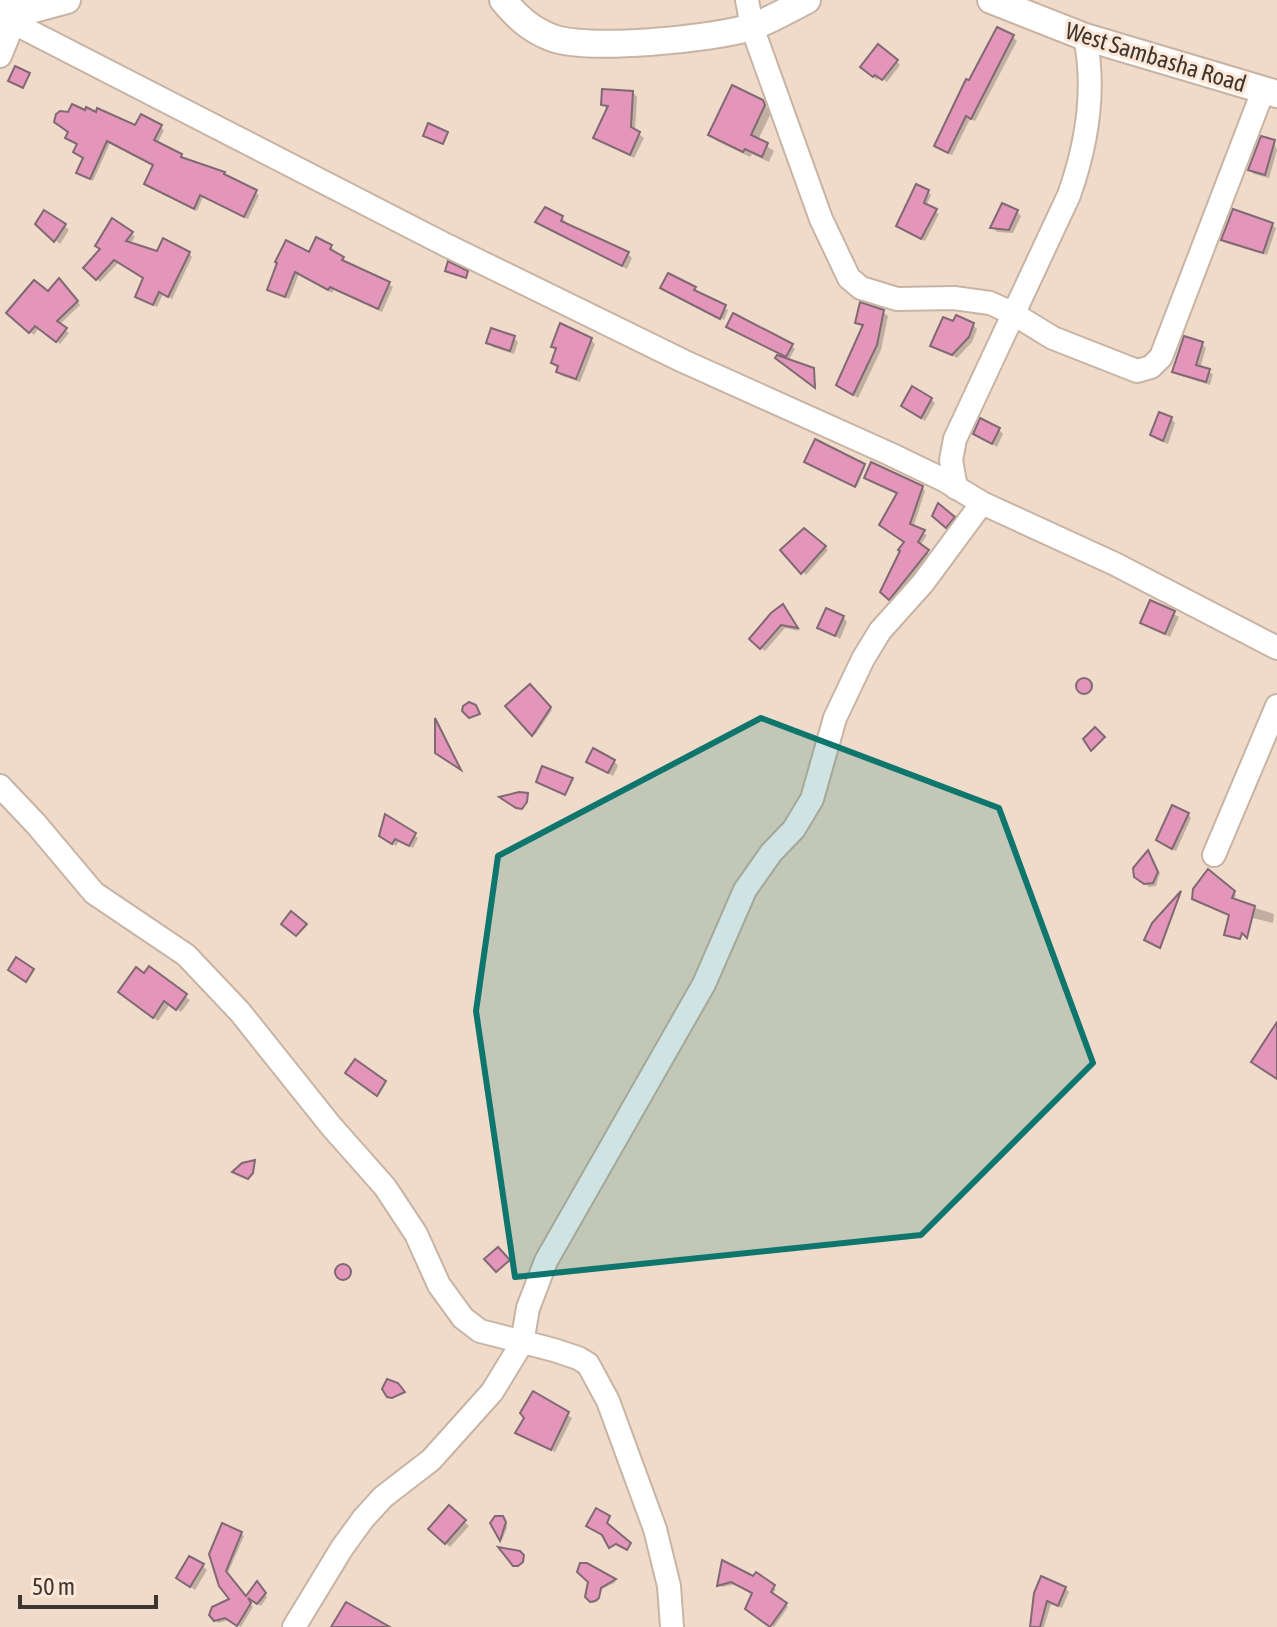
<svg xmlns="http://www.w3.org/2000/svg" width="1277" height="1627" viewBox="0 0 1277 1627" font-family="'Asap Condensed',sans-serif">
	<rect width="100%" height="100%" fill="#f0dbca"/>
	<g fill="#0003">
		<path d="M1013,37L1017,41L975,121L970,119L952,155L941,150L937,146Z"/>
		<path d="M896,61L900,65L887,82L879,77L877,80L867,71Z"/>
		<path d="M633,93L637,97L635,131L644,138L634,158L595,138L608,110L603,105Z"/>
		<path d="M762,101L771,113L758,140L774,151L769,162L752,154L750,157L717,141L711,134Z"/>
		<path d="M160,127L164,130L157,144L181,156L184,160L224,174L259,195L248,219L203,197L197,211L149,187L146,184L155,166L110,143L93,181L78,172L85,158L75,152L136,128Z"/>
		<path d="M1274,142L1277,150L1269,178L1254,174L1250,170Z"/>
		<path d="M928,192L931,195L926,206L939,214L925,241L901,228Z"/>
		<path d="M1017,212L1021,216L1013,233L997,232L993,228Z"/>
		<path d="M562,218L566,222L565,225L628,254L632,258L627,269L537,222Z"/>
		<path d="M38,224L65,226L69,230L60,244Z"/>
		<path d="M1272,225L1276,228L1267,255L1226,243L1223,240Z"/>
		<path d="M131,233L135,237L130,244L158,254L189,253L192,257L172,299L163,294L157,307L138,297L145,279L119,262L100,282L86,268L102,250Z"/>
		<path d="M331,247L335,251L333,253L347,262L393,287L382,312L334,290L332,293L299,274L289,299L269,289L310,255Z"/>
		<path d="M60,281L80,305L59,325L69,333L60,344L39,328L34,335L9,313L48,294Z"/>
		<path d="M695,289L728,310L724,320L666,290Z"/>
		<path d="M883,312L888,316L881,350L858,398L838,385L864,328L857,323Z"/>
		<path d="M973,325L977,329L972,342L957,358L933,346Z"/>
		<path d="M728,327L791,346L795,349L788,361L812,369L816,386L778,358L787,361L788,358Z"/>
		<path d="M514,338L518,342L514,354L493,347L489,342Z"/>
		<path d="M591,340L595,344L580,382L562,376L558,372L560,367L553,363L557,350L553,346Z"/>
		<path d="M1202,344L1206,348L1200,368L1213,374L1210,385L1178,375L1174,371Z"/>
		<path d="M931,399L935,403L925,421L903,406Z"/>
		<path d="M1171,418L1175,423L1168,444L1156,439L1152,435Z"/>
		<path d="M999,430L1003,434L997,447L975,434Z"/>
		<path d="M808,463L863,466L865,467L857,487Z"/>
		<path d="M867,477L922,487L925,491L913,528L927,535L920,546L930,555L893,602L882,592L906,542L899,494Z"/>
		<path d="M825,547L828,550L806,575L783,550Z"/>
		<path d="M1151,602L1179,617L1170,637L1142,623Z"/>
		<path d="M787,611L799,631L785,628L765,651L751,639Z"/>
		<path d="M843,617L847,622L840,639L820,628Z"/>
		<circle cx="1086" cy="686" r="7"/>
		<path d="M530,687L552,710L535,735L508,707Z"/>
		<path d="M588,761H614L618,766L613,776Z"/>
		<path d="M1188,814L1191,818L1176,851L1162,843Z"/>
		<path d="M386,817L418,838L413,848L399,841L396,846L385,839Z"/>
		<path d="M1148,853L1160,873L1156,886L1149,887L1140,880Z"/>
		<path d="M1208,872L1236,895L1233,901L1274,914L1273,923L1232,913Z"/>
		<path d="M1181,894L1161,948L1148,941L1154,924Z"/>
		<path d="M149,969L190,1000L181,1012L170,1004L158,1021L124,996Z"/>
		<circle cx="344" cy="1273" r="7"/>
		<path d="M534,1393L572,1418L555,1452L517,1433L526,1418Z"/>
		<path d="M449,1508L469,1526L450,1547L431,1529Z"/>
		<path d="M506,1522L507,1528L502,1540L492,1523Z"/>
		<path d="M241,1534L244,1536L227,1575L253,1607L241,1627L229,1620L218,1623L211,1614L231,1599L211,1554Z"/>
		<path d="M724,1563L776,1589L772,1595L788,1607L774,1627L750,1611L754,1594L736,1584L722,1587L719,1585Z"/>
		<path d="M586,1565L616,1582L602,1589L598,1601L593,1603L587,1596L590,1582Z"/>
		<path d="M203,1566L207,1570L195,1590L178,1578Z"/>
		<path d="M257,1584L267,1597L261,1606L248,1597Z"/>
		<path d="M1065,1588L1069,1592L1062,1608L1051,1604L1044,1627H1032L1036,1594Z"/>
	</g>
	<g fill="#e396ba" stroke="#806973" stroke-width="2">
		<path d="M997,27L1014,35L971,119L966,116L948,153L934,146L966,79L969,80Z"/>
		<path d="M878,44L898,60L882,80L875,75L873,77L860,67Z"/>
		<path d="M15,66L30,73L23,88L8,81Z"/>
		<path d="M732,85L763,100L765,105L751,135L768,143L762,157L745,149L743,152L708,135Z"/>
		<path d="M602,89L633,91L631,127L640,132L630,155L593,138L608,106L601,105Z"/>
		<path d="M72,104L85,110L86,107L96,112L97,108L135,125L141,114L162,125L154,140L182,154L181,157L225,172L224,174L257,190L244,217L200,195L194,209L144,184L153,165L107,141L90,179L76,173L83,158L73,152L77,144L65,138L68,132L54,122L56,114L60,111L68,112Z"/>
		<path d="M428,123L448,132L443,144L423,136Z"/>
		<path d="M1261,136L1275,140L1265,175L1248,170Z"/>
		<path d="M916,184L929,190L924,203L937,209L921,239L896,226Z"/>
		<path d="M1002,203L1018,210L1009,230L990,228Z"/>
		<path d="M545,207L563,216L561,221L629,252L622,266L535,222Z"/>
		<path d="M1233,209L1273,223L1263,253L1221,240Z"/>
		<path d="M44,210L66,224L54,242L35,224Z"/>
		<path d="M112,218L133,232L126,241L157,251L163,238L190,252L168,297L159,292L153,305L135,297L143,278L114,260L96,280L83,268L100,249L95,246Z"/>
		<path d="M316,237L332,245L330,249L344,257L342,260L390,282L378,309L330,287L328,290L295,272L285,297L267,290L277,263L275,262L286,240L309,252Z"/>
		<path d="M448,261L468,271L466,278L445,271Z"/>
		<path d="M668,273L696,287L694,290L726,305L720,319L660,288Z"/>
		<path d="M59,278L78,301L57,321L67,328L56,342L35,326L29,333L6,313L34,280L48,291Z"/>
		<path d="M860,302L884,310L877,345L853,395L836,385L863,325L855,323Z"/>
		<path d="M733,313L793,344L786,357L726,327Z"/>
		<path d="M956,315L974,323L969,337L952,355L930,346L943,317L953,321Z"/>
		<path d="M560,323L592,338L576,379L556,372L558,366L551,363L556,348L551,347Z"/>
		<path d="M491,328L515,336L510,351L486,343Z"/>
		<path d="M1184,336L1203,342L1196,365L1210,369L1206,382L1172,372Z"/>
		<path d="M777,355L814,368L815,388L775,358Z"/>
		<path d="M912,386L932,398L921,418L901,406Z"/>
		<path d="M1159,412L1172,417L1163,441L1150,435Z"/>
		<path d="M980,418L1000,428L992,444L973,434Z"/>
		<path d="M815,439L865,464L855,487L804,462Z"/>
		<path d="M871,462L923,486L910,524L925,530L918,542L929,550L889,600L880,592L900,551L898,550L904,542L879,525L897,493L864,478Z"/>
		<path d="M938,503L955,517L946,528L932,516Z"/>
		<path d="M804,528L826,546L801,574L780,550Z"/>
		<path d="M1150,600L1175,611L1165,634L1140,623Z"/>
		<path d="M783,604L798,628L781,625L760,649L749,639L771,613Z"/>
		<path d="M826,608L844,616L835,636L817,628Z"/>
		<circle cx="1084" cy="686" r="8"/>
		<path d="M530,684L551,707L532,736L505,706Z"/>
		<path d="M469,702L476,705L480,714L469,718L462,711L463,706Z"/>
		<path d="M435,718L461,770L435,753Z"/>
		<path d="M1095,727L1105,737L1091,751L1083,739Z"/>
		<path d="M593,748L615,760L608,773L586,762Z"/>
		<path d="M542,766L573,778L565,795L536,782Z"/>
		<path d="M519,792L528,793L527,802L522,809L516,808L499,797Z"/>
		<path d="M1172,805L1189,813L1172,849L1156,840Z"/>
		<path d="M385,814L416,833L409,846L395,839L392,844L379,836Z"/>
		<path d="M1148,850L1158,872L1153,883L1144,884L1134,877L1133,868Z"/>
		<path d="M1208,869L1235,891L1232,898L1255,906L1247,938L1242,933L1240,939L1224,935L1229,915L1192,899L1193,889Z"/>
		<path d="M1181,891L1160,948L1144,940L1152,923Z"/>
		<path d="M291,911L307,924L296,936L281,924Z"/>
		<path d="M16,957L34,969L26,982L8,970Z"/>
		<path d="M149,966L187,994L176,1010L164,1001L153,1018L118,992L136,967L144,973Z"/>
		<path d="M1277,1022V1079L1251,1062Z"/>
		<path d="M355,1059L386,1081L377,1096L345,1073Z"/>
		<path d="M255,1160L253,1173L248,1179L232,1172L242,1163Z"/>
		<path d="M498,1247L510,1260L496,1272L484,1259Z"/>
		<circle cx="343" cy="1272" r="8"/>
		<path d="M387,1379L398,1383L405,1392L392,1398L387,1397L382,1389Z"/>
		<path d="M533,1391L569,1412L551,1450L515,1433L524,1418L520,1413Z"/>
		<path d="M449,1505L466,1520L445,1544L428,1529Z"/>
		<path d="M596,1508L610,1516L607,1523L631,1543L627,1550L616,1544L609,1548L602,1535L586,1526Z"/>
		<path d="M495,1516H503L506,1522L500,1541L490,1523Z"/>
		<path d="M222,1523L242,1532L226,1571L246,1596L257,1581L266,1593L257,1604L248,1598L251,1603L237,1626L225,1618L214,1621L209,1615L212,1607L229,1599L219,1586L209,1554Z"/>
		<path d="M498,1547L520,1551L524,1555L523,1562L518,1566H513Z"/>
		<path d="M189,1556L204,1564L190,1587L176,1578Z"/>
		<path d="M722,1560L753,1576L756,1572L775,1585L771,1592L787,1603L770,1627L745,1609L752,1593L731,1582L717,1586Z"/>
		<path d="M580,1563H587L616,1579L601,1588L599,1598L595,1601L590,1602L585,1597L588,1582L577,1572Z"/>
		<path d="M1041,1576L1066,1587L1058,1606L1047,1601L1040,1627H1030L1034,1593Z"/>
		<path d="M346,1602L390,1627H331Z"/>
	</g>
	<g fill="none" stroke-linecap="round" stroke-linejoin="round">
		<g stroke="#c8b4a4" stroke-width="26">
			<g id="minor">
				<path d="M747,0L752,27L821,219L849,278L861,288L897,299L954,298L990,303L1012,313L1053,338L1137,371L1151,367L1161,357L1263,91"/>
				<path d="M0,16L444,244L683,361L890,454L944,480L982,503L1115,564L1277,648"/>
				<path d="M0,56L9,34"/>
				<path d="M956,488L951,460L955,439L1069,195C1087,144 1096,90 1085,37"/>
				<path d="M0,786L36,824L94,893L186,955L240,1012L331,1126L385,1187L416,1234L439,1285L463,1318L480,1331L554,1350L578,1358L588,1364L608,1401L655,1529L669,1586L672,1627"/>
				<path d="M1214,855L1277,706"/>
				<path d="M294,1627L342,1548L363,1519L383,1497L431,1460L492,1392L522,1343L528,1308L546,1261L704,984L745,890L771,853L794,829L812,799L835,718L863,659L880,631L923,583L982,503"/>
			</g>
		</g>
		<g stroke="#c8b4a4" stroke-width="30">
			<g id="tertiary">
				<path d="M503,0C517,17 530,29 550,37C584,52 714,39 751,27C770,21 789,9 807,0"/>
				<path d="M991,0L1085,37L1277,94"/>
				<path d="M0,11L34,9L67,0"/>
			</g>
		</g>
		<use href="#minor" stroke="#fff" stroke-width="22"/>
		<use href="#tertiary" stroke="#fff" stroke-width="26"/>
	</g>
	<path fill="#0f766e" fill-opacity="0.2" stroke="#0f766e" stroke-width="6" stroke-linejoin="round" d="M761,718L999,808L1093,1063L921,1235L515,1277L476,1011L498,856Z"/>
	<g text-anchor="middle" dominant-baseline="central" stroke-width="6" stroke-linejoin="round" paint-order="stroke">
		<g font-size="24" fill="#3f3630" stroke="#fde8d7">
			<text transform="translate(1156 57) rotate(17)">West Sambasha Road</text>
		</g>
	</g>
	<path d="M20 1595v12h136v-12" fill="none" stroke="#3f3630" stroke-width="4"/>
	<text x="32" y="1595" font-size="24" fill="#3f3630" stroke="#fde8d7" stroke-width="6" paint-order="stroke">50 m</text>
</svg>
